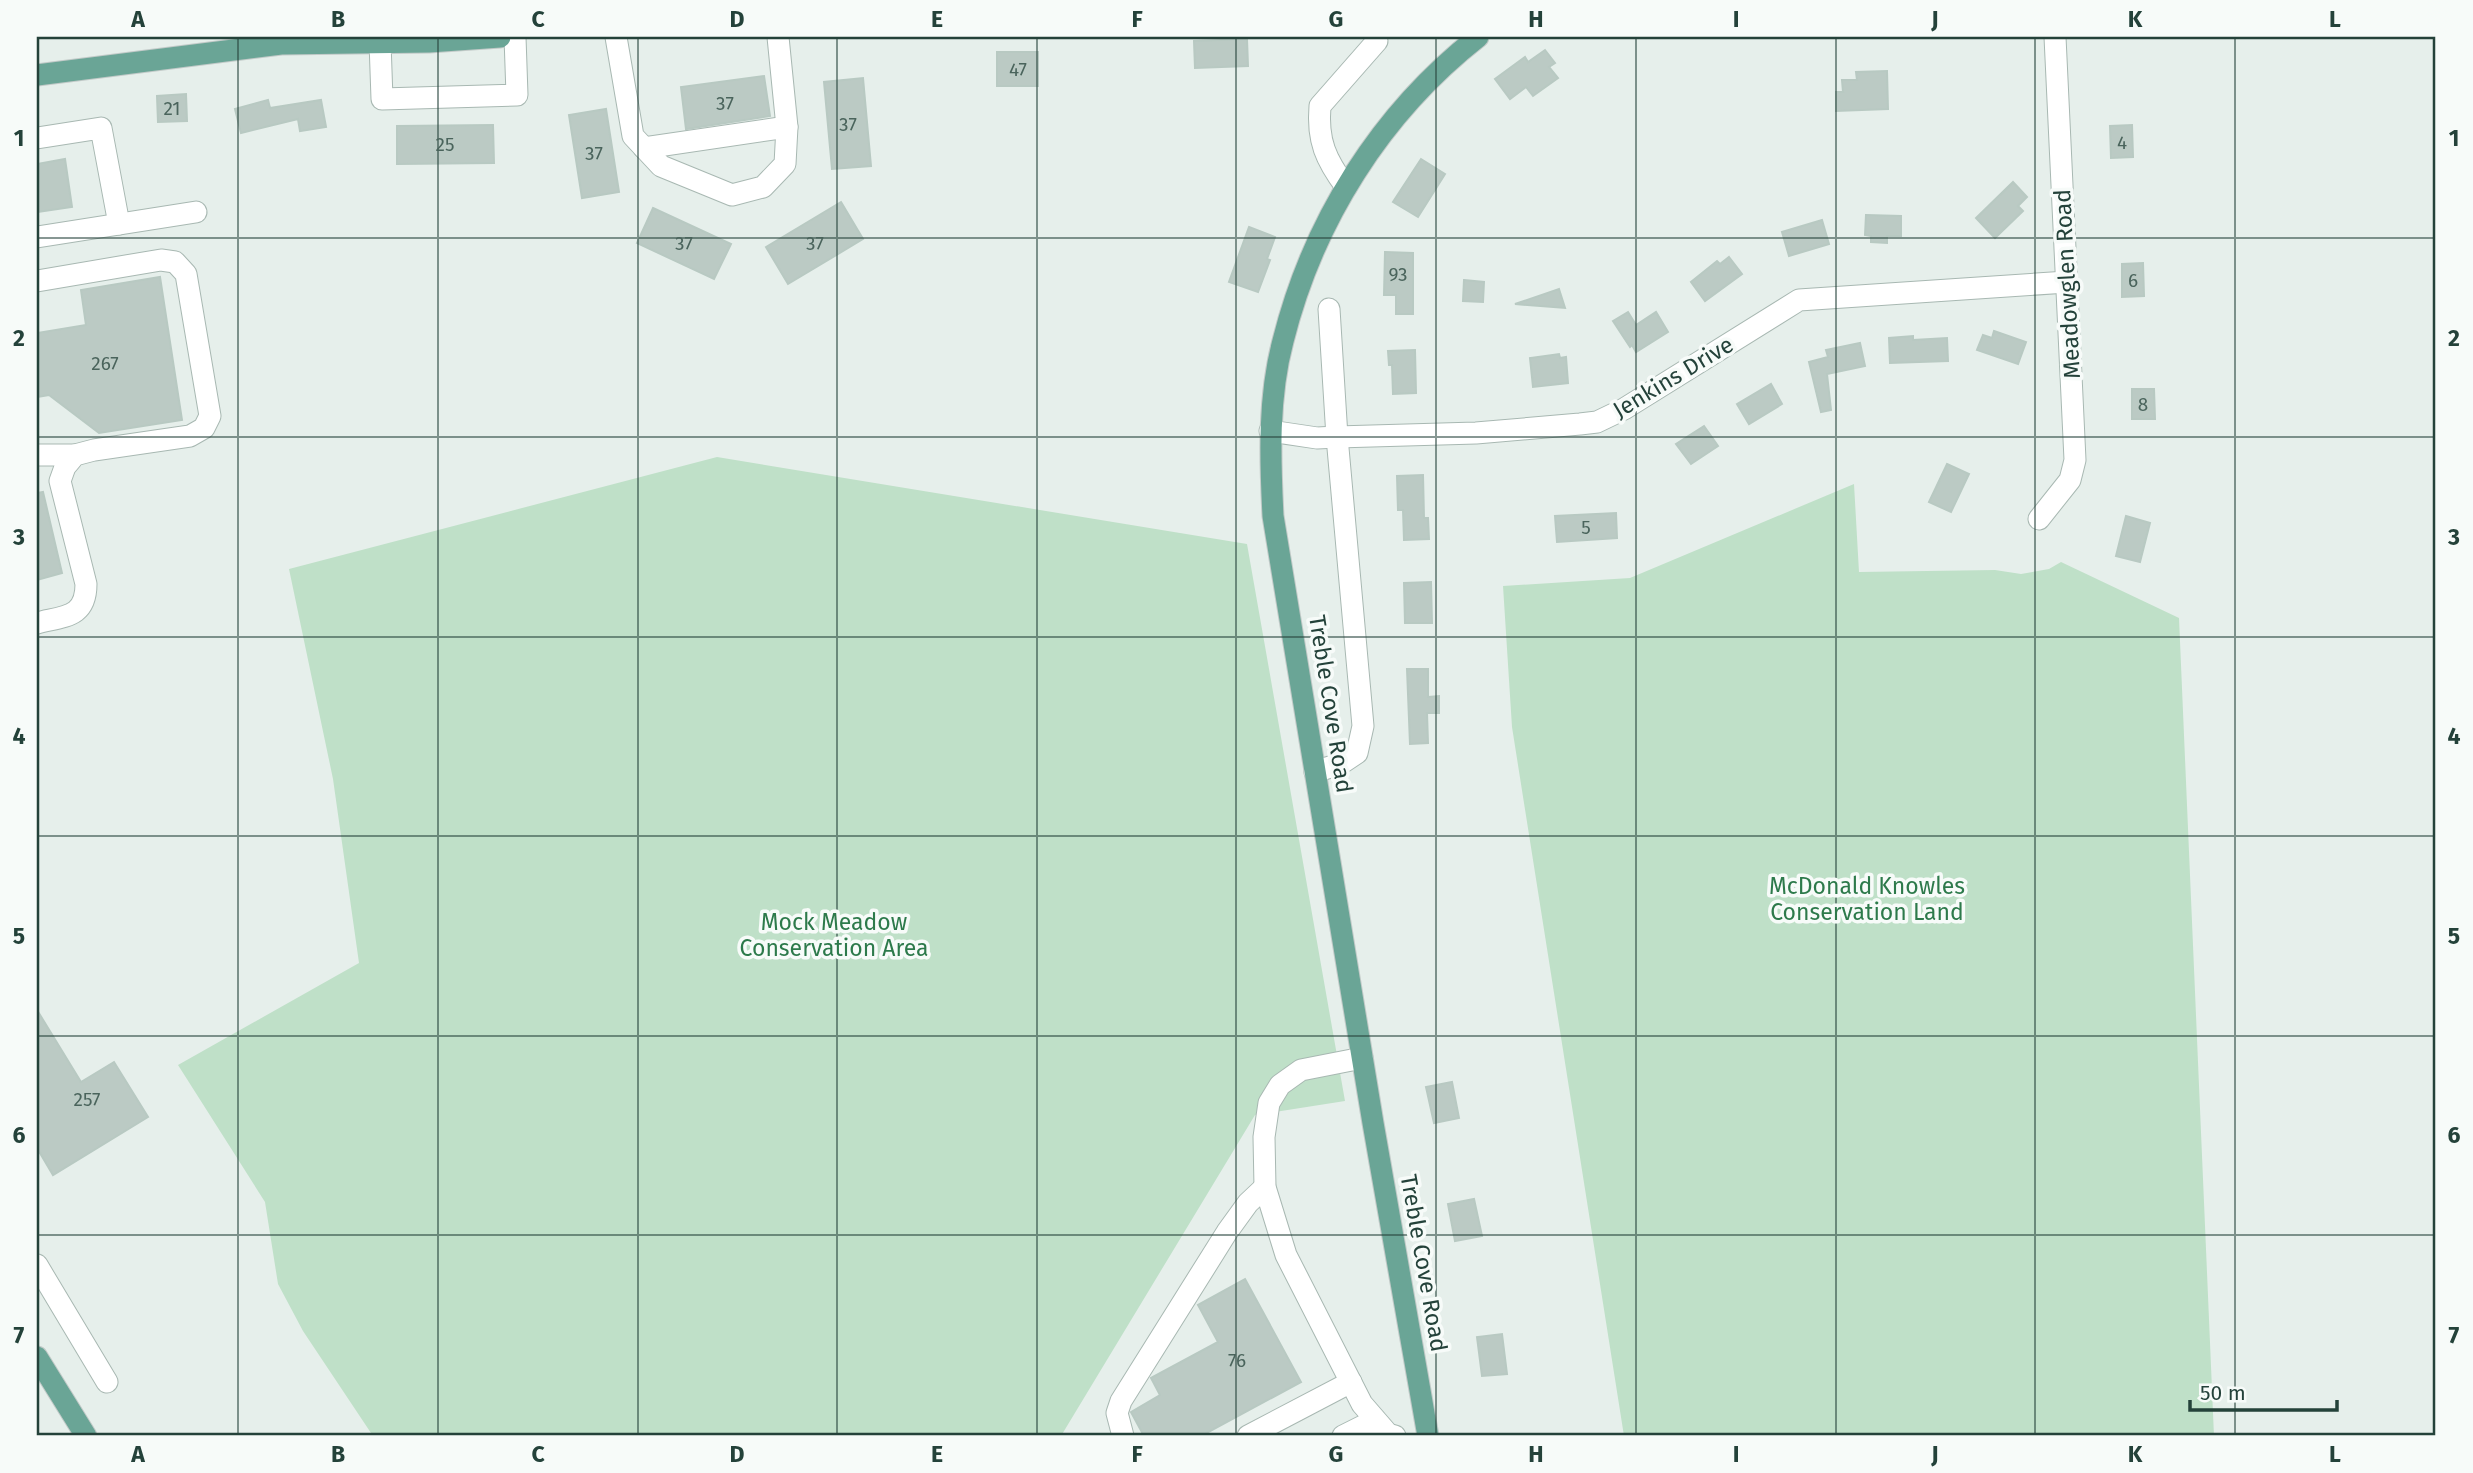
<svg xmlns="http://www.w3.org/2000/svg" width="2473" height="1473" viewBox="0 0 2473 1473" font-family="'Fira Sans',sans-serif">
	<rect width="100%" height="100%" fill="#e6efeb"/>
	<g fill="#bfe0c8">
		<path d="M717,457L1247,544L1345,1101L1255,1115L1061,1436H373L303,1331L278,1284L265,1202L178,1065L359,963L333,779L289,569Z"/>
		<path d="M1854,484L1859,572L1995,570L2021,574L2049,569L2061,562L2179,618L2214,1436H1624L1512,727L1503,586L1630,578Z"/>
	</g>
	<g fill="#bbcac4" stroke="#b8c9c2" stroke-width="2">
		<path d="M1247,39L1248,66L1195,68L1194,41Z"/>
		<path d="M1545,50L1555,63L1549,67L1558,78L1533,96L1526,87L1510,99L1495,79L1525,57L1528,62Z"/>
		<rect x="997" y="52" width="41" height="34"/>
		<path d="M1887,71L1888,109L1836,111V92H1843L1842,80H1857L1856,72Z"/>
		<path d="M764,76L770,116L686,129L681,87Z"/>
		<path d="M863,78L871,166L832,169L824,82Z"/>
		<path d="M186,94L187,121L158,122L157,96Z"/>
		<path d="M268,100L270,108L321,100L326,127L300,131L298,119L241,133L235,109Z"/>
		<path d="M606,109L619,192L582,198L569,115Z"/>
		<path d="M493,125L494,163L397,164V126Z"/>
		<path d="M2132,125L2133,157L2111,158L2110,126Z"/>
		<path d="M65,159L72,207L37,212V164Z"/>
		<path d="M1421,159L1445,174L1418,217L1393,202Z"/>
		<path d="M2013,182L2027,197L2018,206L2023,211L1995,238L1976,218Z"/>
		<path d="M841,202L863,239L788,284L766,247Z"/>
		<path d="M653,208L731,244L714,279L637,243Z"/>
		<path d="M1866,215L1901,216V236H1887V243L1871,242V236L1865,235Z"/>
		<path d="M1822,220L1829,244L1789,256L1782,232Z"/>
		<path d="M1249,227L1275,237L1267,259L1270,260L1258,292L1229,282Z"/>
		<path d="M1385,252L1413,253V314H1396V295H1384Z"/>
		<path d="M1729,257L1742,274L1705,301L1691,282L1717,261L1720,264Z"/>
		<path d="M2143,263L2144,296L2122,297V264Z"/>
		<path d="M160,277L182,420L99,433L49,395L37,397V333L86,325L81,290Z"/>
		<path d="M1464,280L1484,282L1483,302L1463,301Z"/>
		<path d="M1559,289L1565,308L1515,304Z"/>
		<path d="M1628,312L1636,325L1656,312L1668,332L1636,352L1632,345L1630,347L1613,321Z"/>
		<path d="M1994,331L2026,342L2018,364L1977,350L1983,335L1992,338Z"/>
		<path d="M1913,336V340L1947,338L1948,361L1890,363L1889,338Z"/>
		<path d="M1860,343L1865,366L1827,374L1831,410L1821,412L1809,362L1828,357L1826,350Z"/>
		<path d="M1415,350L1416,393L1393,394L1392,365H1389L1388,351Z"/>
		<path d="M1559,354L1560,358L1566,357L1568,383L1533,387L1530,358Z"/>
		<path d="M1771,384L1782,404L1749,424L1737,404Z"/>
		<path d="M2132,389H2154L2155,419H2132Z"/>
		<path d="M1704,426L1718,446L1691,464L1676,444Z"/>
		<path d="M1947,464L1969,474L1951,512L1929,502Z"/>
		<path d="M1423,475L1424,518H1428L1429,539L1404,540L1403,510H1398L1397,476Z"/>
		<path d="M43,492L62,573L37,580V493Z"/>
		<path d="M1616,513L1617,538L1557,542L1555,516Z"/>
		<path d="M2126,516L2150,523L2140,562L2116,556Z"/>
		<path d="M1431,582L1432,623H1405L1404,583Z"/>
		<path d="M1407,669H1428V697L1439,696V713H1427L1428,743L1410,744Z"/>
		<path d="M37,1010L81,1082L114,1062L148,1117L53,1175L37,1148Z"/>
		<path d="M1452,1082L1459,1118L1434,1123L1426,1087Z"/>
		<path d="M1474,1199L1482,1236L1455,1241L1448,1204Z"/>
		<path d="M1245,1279L1301,1382L1201,1436H1144L1131,1412L1160,1395L1151,1378L1218,1342L1198,1305Z"/>
		<path d="M1502,1334L1507,1374L1482,1376L1477,1337Z"/>
	</g>
	<g fill="none" stroke-linecap="round" stroke-linejoin="round">
		<g stroke="#a8b8b2" stroke-width="23">
			<g id="minor">
				<path d="M616,37L633,136L661,166L732,195L763,187L785,164L787,127L778,37"/>
				<path d="M380,42L382,99L517,95L515,37"/>
				<path d="M37,138L101,128L119,224"/>
				<path d="M644,148L787,127"/>
				<path d="M1346,187C1326,160 1317,141 1320,106L1377,41"/>
				<path d="M37,237L196,212"/>
				<path d="M37,281L161,260L175,262L186,274L210,416L204,428L190,436L94,450L75,455L65,467L60,481L86,584C86,618 64,616 37,623"/>
				<path d="M1270,431L1317,438L1337,437L1476,433L1580,424L1597,422L1624,409L1799,300L2067,282"/>
				<path d="M37,455H75"/>
				<path d="M2039,519L2070,480L2075,460L2055,37"/>
				<path d="M1315,772L1342,763L1357,753L1363,726L1337,437L1329,309"/>
				<path d="M1362,1058L1301,1070L1280,1085L1269,1103L1264,1137L1265,1187L1286,1255L1362,1404L1388,1434L1395,1436"/>
				<path d="M37,1265L107,1382"/>
				<path d="M1123,1436L1117,1413L1121,1401L1227,1232L1248,1203L1265,1187"/>
				<path d="M1248,1436L1351,1382"/>
				<path d="M1343,1436L1375,1420"/>
			</g>
		</g>
		<g stroke="#c2cac8" stroke-width="23">
			<g id="major">
				<path d="M37,75L281,44L429,42L500,37"/>
				<path d="M37,1357L86,1436"/>
				<path d="M1428,1436L1373,1123L1273,516C1270,458 1268,397 1283,341C1313,221 1381,113 1478,37"/>
			</g>
		</g>
		<use href="#minor" stroke="#fff" stroke-width="21"/>
		<use href="#major" stroke="#6aa596" stroke-width="21"/>
	</g>
	<path fill="none" stroke="#24423a" stroke-width="2" stroke-opacity="0.55" d="M238,37V1436M438,37V1436M638,37V1436M837,37V1436M1037,37V1436M1236,37V1436M1436,37V1436M1636,37V1436M1836,37V1436M2035,37V1436M2235,37V1436M37,238H2436M37,437H2436M37,637H2436M37,836H2436M37,1036H2436M37,1235H2436"/>
	<g text-anchor="middle" dominant-baseline="central" stroke-width="7" stroke-linejoin="round" paint-order="stroke">
		<g font-size="19" fill="#4a645c">
			<text x="1018" y="69">47</text>
			<text x="725" y="103">37</text>
			<text x="172" y="108">21</text>
			<text x="848" y="124">37</text>
			<text x="2122" y="142">4</text>
			<text x="445" y="144">25</text>
			<text x="594" y="153">37</text>
			<text x="684" y="243">37</text>
			<text x="815" y="243">37</text>
			<text x="1398" y="274">93</text>
			<text x="2133" y="280">6</text>
			<text x="105" y="363">267</text>
			<text x="2143" y="404">8</text>
			<text x="1586" y="527">5</text>
			<text x="87" y="1099">257</text>
			<text x="1237" y="1360">76</text>
		</g>
		<g font-size="23" fill="#24423a" stroke="#f7fbf9">
			<text transform="translate(2067 284) rotate(-93)">Meadowglen Road</text>
			<text transform="translate(1673 377) rotate(-31)">Jenkins Drive</text>
			<text transform="translate(1331 704) rotate(81)">Treble Cove Road</text>
			<text transform="translate(1424 1263) rotate(80)">Treble Cove Road</text>
		</g>
		<g font-size="23" fill="#2d7a4b" stroke="#f7fbf9">
			<text x="1867" y="886">McDonald Knowles<tspan x="1867" dy="26">Conservation Land</tspan></text>
			<text x="834" y="922">Mock Meadow<tspan x="834" dy="26">Conservation Area</tspan></text>
		</g>
	</g>
	<rect width="2473" height="1473" fill="none" stroke="#f7fbf9" stroke-width="77"/>
	<path d="M2190 1400v10h147v-10" fill="none" stroke="#24423a" stroke-width="3.5"/>
	<text x="2200" y="1400" font-size="21" fill="#24423a" stroke="#f7fbf9" stroke-width="5" paint-order="stroke">50 m</text>
	<rect x="38" y="38" width="2396" height="1396" fill="none" stroke="#24423a" stroke-width="2.5"/>
	<g font-size="23" text-anchor="middle" font-weight="bold" fill="#24423a">
		<text x="138" y="27">A</text>
		<text x="338" y="27">B</text>
		<text x="538" y="27">C</text>
		<text x="737" y="27">D</text>
		<text x="937" y="27">E</text>
		<text x="1137" y="27">F</text>
		<text x="1336" y="27">G</text>
		<text x="1536" y="27">H</text>
		<text x="1736" y="27">I</text>
		<text x="1935" y="27">J</text>
		<text x="2135" y="27">K</text>
		<text x="2335" y="27">L</text>
		<text x="19" y="146">1</text>
		<text x="2454" y="146">1</text>
		<text x="19" y="346">2</text>
		<text x="2454" y="346">2</text>
		<text x="19" y="545">3</text>
		<text x="2454" y="545">3</text>
		<text x="19" y="744">4</text>
		<text x="2454" y="744">4</text>
		<text x="19" y="944">5</text>
		<text x="2454" y="944">5</text>
		<text x="19" y="1143">6</text>
		<text x="2454" y="1143">6</text>
		<text x="19" y="1343">7</text>
		<text x="2454" y="1343">7</text>
		<text x="138" y="1462">A</text>
		<text x="338" y="1462">B</text>
		<text x="538" y="1462">C</text>
		<text x="737" y="1462">D</text>
		<text x="937" y="1462">E</text>
		<text x="1137" y="1462">F</text>
		<text x="1336" y="1462">G</text>
		<text x="1536" y="1462">H</text>
		<text x="1736" y="1462">I</text>
		<text x="1935" y="1462">J</text>
		<text x="2135" y="1462">K</text>
		<text x="2335" y="1462">L</text>
	</g>
</svg>
